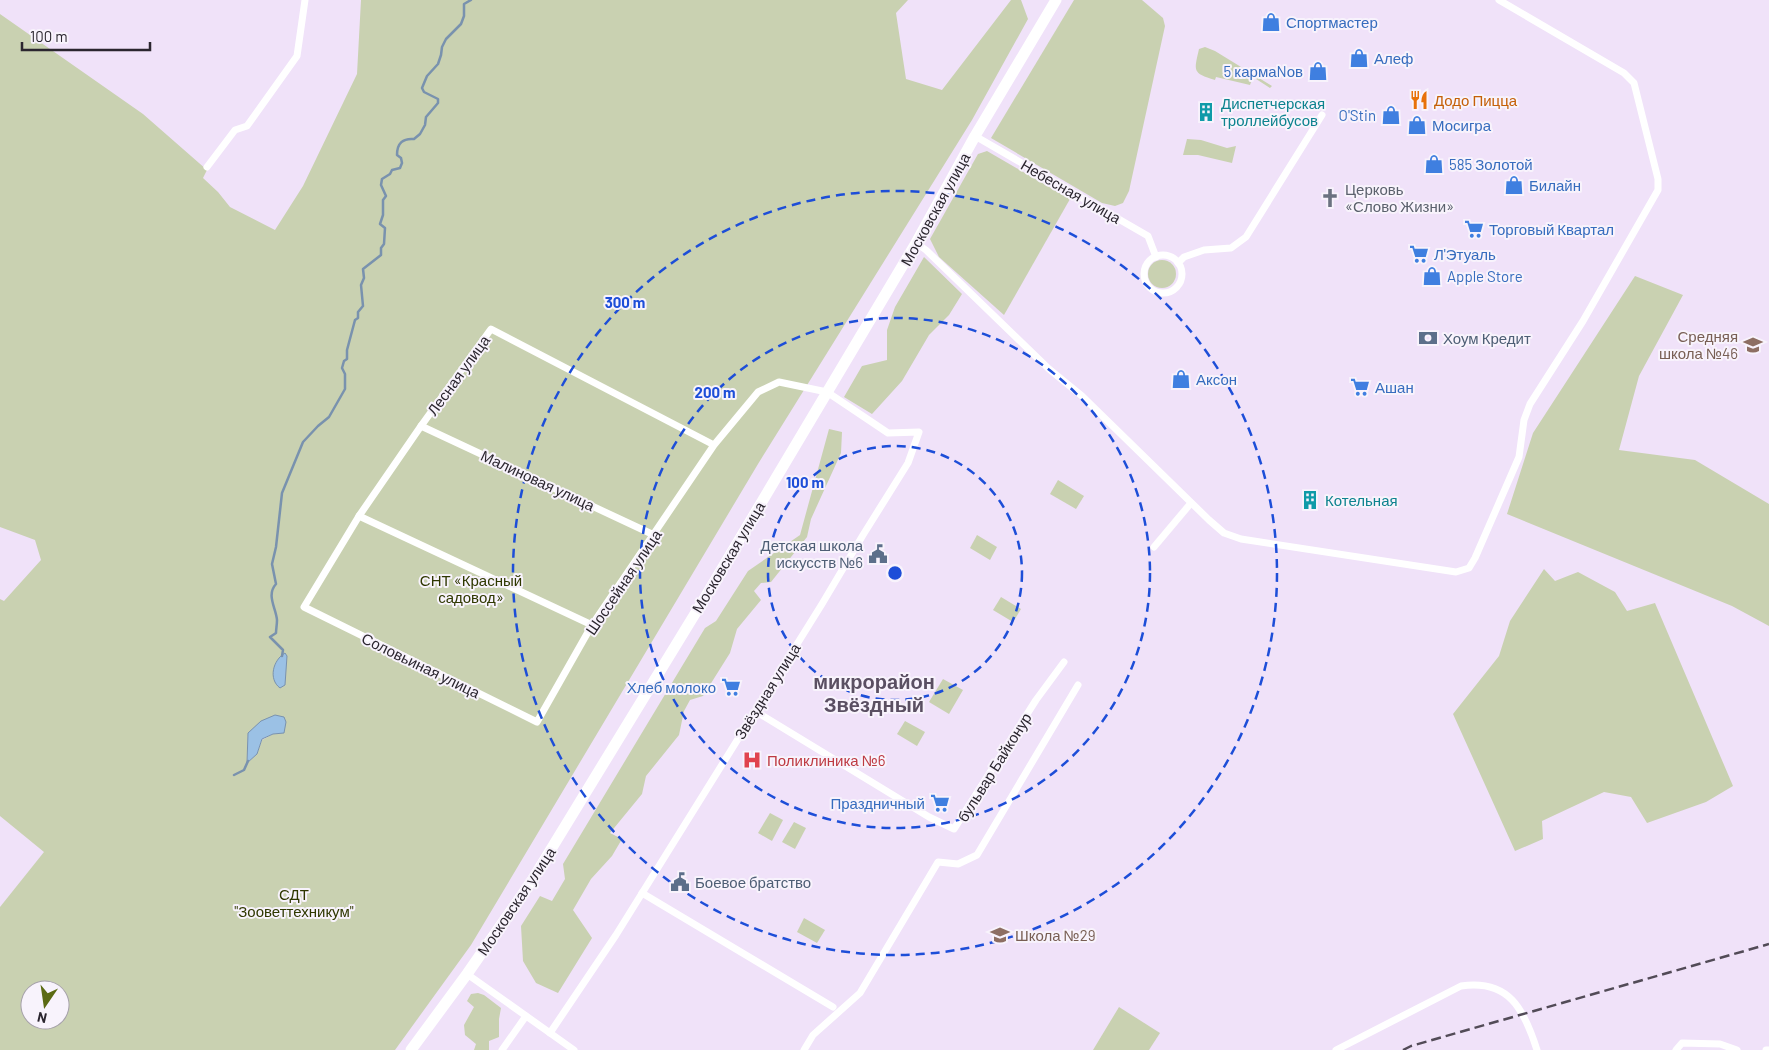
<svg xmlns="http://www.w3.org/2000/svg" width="1769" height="1050" viewBox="0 0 1769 1050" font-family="Barlow,sans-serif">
	<rect width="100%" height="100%" fill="#f0e2f9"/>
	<g fill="#c9d1b1" fill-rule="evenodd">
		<path d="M361,0H908L896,13L906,79L942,90L1011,0H1021L1028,19L972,120L758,464L471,945L395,1050H0V907L44,852L0,816V599L4,601L41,560L35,540L0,527V14L143,114L207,170L203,178L218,192L230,207L275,230L303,186L357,74ZM284,732L273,734L262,740L257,754L247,763L248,733ZM30,990H60V1020H30Z"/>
		<path d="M1074,0H1142L1163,18L1165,26L1129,191L1123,203L1115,206L1102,203L991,138Z"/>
		<path d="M1205,47L1215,51L1272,86L1270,88L1253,77L1250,85L1216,77L1215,80C1192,73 1194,71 1199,49Z"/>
		<path d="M1187,139L1201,140L1227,148L1236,146L1232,163L1198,155H1183Z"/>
		<path d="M987,151L1070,199L1004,315L939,257L930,239L978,154Z"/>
		<path d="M924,257L962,294L949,315L929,335L902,381L872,414L844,397L862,366L887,360V330L895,307Z"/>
		<circle cx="1162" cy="274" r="14"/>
		<path d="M1635,276L1683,295L1639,376L1619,450L1695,460L1769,504V626L1732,606L1507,514L1533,433Z"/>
		<path d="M829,429L842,432L841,453L811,519L807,537L771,582L761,583L754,591L761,600L737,629L730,653L703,696L690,700L684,711L679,735L646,776L642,794L610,833L622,839L612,856L591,879L573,910L592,938L558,993L536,983L523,961L521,926L540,896L552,901L565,879L563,864L705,628L716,621L748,571L800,535Z"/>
		<path d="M1058,480L1084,496L1076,509L1050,494Z"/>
		<path d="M977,535L997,547L990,560L970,548Z"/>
		<path d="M1544,569L1555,581L1578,572L1615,592L1627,611L1655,603L1733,786L1706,802L1647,823L1631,797L1604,792L1542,821L1543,839L1515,851L1453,714L1499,656L1510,621Z"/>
		<path d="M1001,597L1021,609L1013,622L993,610Z"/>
		<path d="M943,679L963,690L949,714L929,702Z"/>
		<path d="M905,721L925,732L917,746L897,734Z"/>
		<path d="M770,813L783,820L772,841L758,833Z"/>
		<path d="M794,822L806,828L795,849L782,842Z"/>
		<path d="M804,918L825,930L817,943L797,932Z"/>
		<path d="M478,993L484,995L501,1008L499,1019V1037L489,1041V1050H474L476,1044L465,1035L464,1025L474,1007L467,1001L471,994Z"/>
		<path d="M1119,1007L1160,1033L1149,1050H1093Z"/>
	</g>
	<g fill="#9bc1e5" stroke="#7992ae">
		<path d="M285,653L287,656L285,685L280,688C268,679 273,660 285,653Z"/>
		<path d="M275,715L284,717L286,722L284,733L273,734L262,739L257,754L247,763L248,733L261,721Z"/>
	</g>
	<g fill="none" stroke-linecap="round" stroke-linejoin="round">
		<g stroke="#7992ae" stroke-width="2.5">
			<path d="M282,656L283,650L270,637L276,633C276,629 277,625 277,620C276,608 266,595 276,584L272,564L276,547L282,493L303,442L318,426L329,417L345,389V374L342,368L344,361L347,359V350L355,320L358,318V312L363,306L361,285L364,278L363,269L381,255V248L384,244L385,228L380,224L383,215V200L386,196L381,185L382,179L390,174L392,170L400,168L402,163L401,158L397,155C397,143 403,138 414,139L420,134L425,125L426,117L438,103V99L424,92L422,88L427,76L438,64L441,55L442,47L446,39L461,24L464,16V4L471,0"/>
			<path d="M234,775L244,770L248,761"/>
		</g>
		<g stroke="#fff" stroke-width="7">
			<path d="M975,136L1148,236L1156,257"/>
			<path d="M207,167L235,130L247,126L297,56L305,0"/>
			<path d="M916,243L926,250L1049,369L1082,396L1209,520L1224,533L1241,539L1456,572L1469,568L1475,558L1519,457L1524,420L1530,404L1583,321L1658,190V179L1634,83L1624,73L1499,0"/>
			<circle cx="1163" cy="274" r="19"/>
			<path d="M1178,263L1184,257L1204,250L1231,248L1246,237L1322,115"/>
			<path d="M421,426L654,535"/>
			<path d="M359,516L592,625"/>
			<path d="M1154,547L1191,503"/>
			<path d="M755,711L929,817L954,829L1036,700L1064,662"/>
			<path d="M642,893L833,1007"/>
			<path d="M467,974L574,1050"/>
			<path d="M550,1033L616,935L822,604L863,535L908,463L919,432L888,433L827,392L779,382L758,392L714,445L592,625L537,722L304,607L359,516L421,426L491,329L714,445"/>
			<path d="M502,1050L526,1016"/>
			<path d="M804,1050L813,1035L860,993L938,862L958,864L977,855L1078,685"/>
			<path d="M1336,1050L1461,986C1509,979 1524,1009 1537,1050"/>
			<path d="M1676,1050L1682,1043L1720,1044L1737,1050"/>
			<path d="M1766,1050H1769"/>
		</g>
		<path stroke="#fff" stroke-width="11" d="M411,1050L467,974L531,882L701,604L916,243L975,136L1056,0"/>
		<path stroke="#524b57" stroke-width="2.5" stroke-dasharray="10 5" stroke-linecap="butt" d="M1403,1050L1411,1046L1769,944"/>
	</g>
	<g fill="none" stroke="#1d4ed8" stroke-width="2.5" stroke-dasharray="9 6">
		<circle cx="895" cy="573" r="127"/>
		<circle cx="895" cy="573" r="255"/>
		<circle cx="895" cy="573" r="382"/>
	</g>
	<defs>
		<g id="shop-bare" transform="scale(1.5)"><path d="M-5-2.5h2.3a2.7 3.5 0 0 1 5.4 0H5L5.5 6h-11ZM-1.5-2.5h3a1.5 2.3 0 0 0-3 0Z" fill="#3f7fe0" stroke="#f8f3fc" stroke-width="2.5" paint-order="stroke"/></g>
		<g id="restaurant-bare" transform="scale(1.5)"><path d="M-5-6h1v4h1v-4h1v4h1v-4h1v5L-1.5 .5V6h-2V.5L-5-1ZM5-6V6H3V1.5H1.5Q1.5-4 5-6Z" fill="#e8710a" stroke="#f8f3fc" stroke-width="2.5" paint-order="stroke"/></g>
		<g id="building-bare" transform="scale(1.5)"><path d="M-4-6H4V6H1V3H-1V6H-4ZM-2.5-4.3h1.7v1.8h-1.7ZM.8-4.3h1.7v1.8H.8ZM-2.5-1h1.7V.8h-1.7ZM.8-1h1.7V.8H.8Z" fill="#0f9aa8" stroke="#f8f3fc" stroke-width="2.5" paint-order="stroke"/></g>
		<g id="church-bare" transform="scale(1.5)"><path d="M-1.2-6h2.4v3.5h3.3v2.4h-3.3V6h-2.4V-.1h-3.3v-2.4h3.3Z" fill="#6b7280" stroke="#f8f3fc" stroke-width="2.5" paint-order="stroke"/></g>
		<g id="supermarket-bare" transform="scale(1.5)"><path d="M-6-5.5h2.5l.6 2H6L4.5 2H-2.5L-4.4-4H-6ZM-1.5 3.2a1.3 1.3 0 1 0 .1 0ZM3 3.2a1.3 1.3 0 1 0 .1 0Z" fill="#3f7fe0" stroke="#f8f3fc" stroke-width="2.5" paint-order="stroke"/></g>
		<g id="bank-bare" transform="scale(1.5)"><path d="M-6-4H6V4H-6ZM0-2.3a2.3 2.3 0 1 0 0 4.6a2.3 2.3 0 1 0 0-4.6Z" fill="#5c6f8a" stroke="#f8f3fc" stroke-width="2.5" paint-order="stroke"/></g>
		<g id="school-bare" transform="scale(1.5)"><path d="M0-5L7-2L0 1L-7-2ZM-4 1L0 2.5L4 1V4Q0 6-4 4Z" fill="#8d6e63" stroke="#f8f3fc" stroke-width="2.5" paint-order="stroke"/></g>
		<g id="civic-bare" transform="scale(1.5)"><path d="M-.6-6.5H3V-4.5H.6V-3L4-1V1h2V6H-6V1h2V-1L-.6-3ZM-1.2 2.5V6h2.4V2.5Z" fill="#5c6f8a" stroke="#f8f3fc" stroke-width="2.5" paint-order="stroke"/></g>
		<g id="hospital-bare" transform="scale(1.5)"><path d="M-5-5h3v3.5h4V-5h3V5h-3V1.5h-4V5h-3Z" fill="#e0444e" stroke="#f8f3fc" stroke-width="2.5" paint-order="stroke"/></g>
	</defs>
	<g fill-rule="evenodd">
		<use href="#shop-bare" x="1271" y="22"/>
		<use href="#shop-bare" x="1359" y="58"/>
		<use href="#shop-bare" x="1318" y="71"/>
		<use href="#restaurant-bare" x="1419" y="100"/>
		<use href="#building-bare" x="1206" y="112"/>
		<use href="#shop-bare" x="1391" y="115"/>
		<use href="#shop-bare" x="1417" y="125"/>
		<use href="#shop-bare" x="1434" y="164"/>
		<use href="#shop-bare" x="1514" y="185"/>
		<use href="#church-bare" x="1330" y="198"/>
		<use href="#supermarket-bare" x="1474" y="229"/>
		<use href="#supermarket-bare" x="1419" y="254"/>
		<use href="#shop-bare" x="1432" y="276"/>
		<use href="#bank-bare" x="1428" y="338"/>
		<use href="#school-bare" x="1753" y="345"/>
		<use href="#shop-bare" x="1181" y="379"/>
		<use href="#supermarket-bare" x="1360" y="387"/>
		<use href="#building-bare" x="1310" y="500"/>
		<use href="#civic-bare" x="878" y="554"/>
		<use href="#supermarket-bare" x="731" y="687"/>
		<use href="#hospital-bare" x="752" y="760"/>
		<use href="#supermarket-bare" x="940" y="803"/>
		<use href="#civic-bare" x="680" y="882"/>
		<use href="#school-bare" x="1000" y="935"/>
	</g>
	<g text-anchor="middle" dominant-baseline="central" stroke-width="4" stroke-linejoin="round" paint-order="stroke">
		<g font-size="15" fill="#366cbe" stroke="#f8f3fc" text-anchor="start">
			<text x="1286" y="22">Спортмастер</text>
			<text x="1374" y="58">Алеф</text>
			<text x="1303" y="71" text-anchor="end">5 кармаNов</text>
			<text x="1376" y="115" text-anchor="end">O'Stin</text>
			<text x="1432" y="125">Мосигра</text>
			<text x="1449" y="164">585 Золотой</text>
			<text x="1529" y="185">Билайн</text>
			<text x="1489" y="229">Торговый Квартал</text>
			<text x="1434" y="254">Л'Этуаль</text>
			<text x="1447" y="276">Apple Store</text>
			<text x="1196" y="379">Аксон</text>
			<text x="1375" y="387">Ашан</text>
			<text x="716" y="687" text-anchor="end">Хлеб молоко</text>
			<text x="925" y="803" text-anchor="end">Праздничный</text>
		</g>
		<g font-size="15" fill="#c56008" stroke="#f8f3fc" text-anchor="start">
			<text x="1434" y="100">Додо Пицца</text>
		</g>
		<g font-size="15" fill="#0d838f" stroke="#f8f3fc" text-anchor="start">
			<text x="1221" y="103">Диспетчерская<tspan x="1221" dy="17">троллейбусов</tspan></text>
			<text x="1325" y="500">Котельная</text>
		</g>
		<g font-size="15" fill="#5b616d" stroke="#f8f3fc" text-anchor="start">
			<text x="1345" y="189">Церковь<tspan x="1345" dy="17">«Слово Жизни»</tspan></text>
		</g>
		<g font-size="15" fill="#2b262f" stroke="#f8f3fc">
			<text transform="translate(1071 191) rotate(30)">Небесная улица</text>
			<text transform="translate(935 209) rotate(-61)">Московская улица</text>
			<text transform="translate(458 375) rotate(-54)">Лесная улица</text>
			<text transform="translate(538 480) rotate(25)">Малиновая улица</text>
			<text transform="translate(728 557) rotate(-59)">Московская улица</text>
			<text transform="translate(623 582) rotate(-56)">Шоссейная улица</text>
			<text transform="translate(421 665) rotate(26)">Соловьиная улица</text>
			<text transform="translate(767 691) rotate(-58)">Звёздная улица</text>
			<text transform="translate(994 767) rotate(-58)">бульвар Байконур</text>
			<text transform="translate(516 901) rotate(-56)">Московская улица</text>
		</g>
		<g font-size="15" fill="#785e54" stroke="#f8f3fc" text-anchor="end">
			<text x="1738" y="336">Средняя<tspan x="1738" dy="17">школа №46</tspan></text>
			<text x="1015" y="935" text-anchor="start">Школа №29</text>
		</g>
		<g font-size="15" fill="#4e5e75" stroke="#f8f3fc" text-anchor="start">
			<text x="1443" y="338">Хоум Кредит</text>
			<text x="863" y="545" text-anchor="end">Детская школа<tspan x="863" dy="17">искусств №6</tspan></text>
			<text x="695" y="882">Боевое братство</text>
		</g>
		<g font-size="15" fill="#2f3800" stroke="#f8f3fc">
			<text x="471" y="580">СНТ «Красный<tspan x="471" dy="17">садовод»</tspan></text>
			<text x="294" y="894">СДТ<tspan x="294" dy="17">"Зооветтехникум"</tspan></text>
		</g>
		<g font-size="15" fill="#be3a42" stroke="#f8f3fc" text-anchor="start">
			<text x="767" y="760">Поликлиника №6</text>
		</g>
		<g font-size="20" font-weight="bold" fill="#5a4f62" stroke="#f8f3fc">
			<text x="874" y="681">микрорайон<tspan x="874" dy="23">Звёздный</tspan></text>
		</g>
	</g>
	<circle cx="895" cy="573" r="8" fill="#1d4ed8" stroke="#f8f3fc" stroke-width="2.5"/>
	<g font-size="15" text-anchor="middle" font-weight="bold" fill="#1d4ed8" stroke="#f8f3fc" stroke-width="4" stroke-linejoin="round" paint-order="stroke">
		<text x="625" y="308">300 m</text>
		<text x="715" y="398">200 m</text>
		<text x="805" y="488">100 m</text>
	</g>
	<g transform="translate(45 1005) rotate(193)"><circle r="24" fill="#f8f3fc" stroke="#a6a1aa"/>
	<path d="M0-4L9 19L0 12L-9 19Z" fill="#5b6a13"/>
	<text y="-8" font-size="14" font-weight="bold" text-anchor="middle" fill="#2b262f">N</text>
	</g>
	<path d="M22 42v8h128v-8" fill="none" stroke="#2b262f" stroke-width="2.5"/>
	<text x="30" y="42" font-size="15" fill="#2b262f" stroke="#f8f3fc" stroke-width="4" paint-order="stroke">100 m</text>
</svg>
